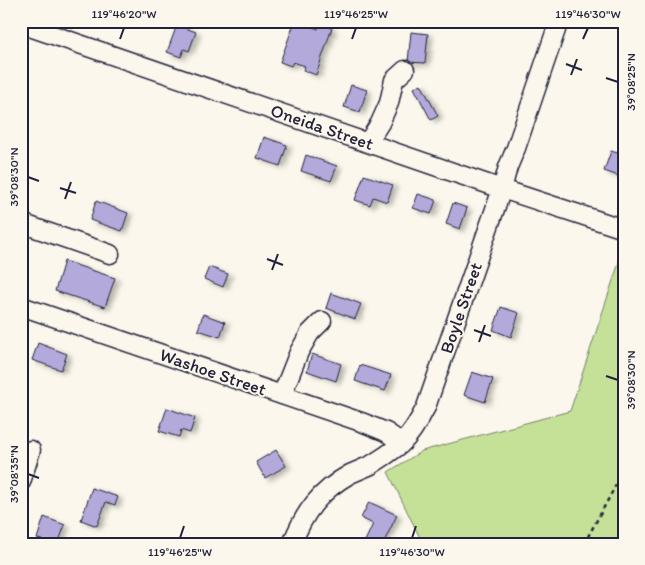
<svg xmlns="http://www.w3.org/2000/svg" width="645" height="565" viewBox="0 0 645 565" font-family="Itim,sans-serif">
	<defs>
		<filter id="shadow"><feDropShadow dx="4.5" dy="2.5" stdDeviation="2.5" flood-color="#0004"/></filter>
	</defs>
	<rect width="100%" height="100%" fill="#fbf7ec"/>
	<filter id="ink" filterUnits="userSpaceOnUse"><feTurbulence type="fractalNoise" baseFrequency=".02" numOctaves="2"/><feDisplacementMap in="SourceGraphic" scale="10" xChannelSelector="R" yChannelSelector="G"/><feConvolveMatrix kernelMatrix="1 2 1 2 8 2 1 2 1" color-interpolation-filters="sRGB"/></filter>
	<g filter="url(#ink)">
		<path fill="#c5e198" stroke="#74826a" d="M624,247V544H423L388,472L422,451L570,411Z"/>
		<g fill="#b3aadb" stroke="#22223b" filter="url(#shadow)">
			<path d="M295,21H306L305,24L318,29L320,24L332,28L316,75L303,70L305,66L293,62L291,66L280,62Z"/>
			<path d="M177,25L196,32L189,51L184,49L181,57L167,52Z"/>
			<path d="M411,32L428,34L425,63L408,62Z"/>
			<path d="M421,84L438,116L431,120L414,88Z"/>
			<path d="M351,85L367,90L360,112L344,107Z"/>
			<path d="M264,137L287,145L280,166L257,158Z"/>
			<path d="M611,151L624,155V178L604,171Z"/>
			<path d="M306,155L337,166L331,181L301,171Z"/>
			<path d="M364,175L393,185L387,202L373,197L370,205L355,200Z"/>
			<path d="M418,194L436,200L431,214L413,208Z"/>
			<path d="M96,201L128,213L122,231L90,220Z"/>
			<path d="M453,203L467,208L460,229L446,224Z"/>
			<path d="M64,261L115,278L105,307L55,291Z"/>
			<path d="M209,267L228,274L223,287L204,279Z"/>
			<path d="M331,293L361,304L355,319L326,308Z"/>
			<path d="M501,307L519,313L511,337L493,330Z"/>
			<path d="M203,314L225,322L220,337L198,330Z"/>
			<path d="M38,343L67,354L61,370L32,360Z"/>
			<path d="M312,354L341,364L336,381L307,371Z"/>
			<path d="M360,365L391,375L385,391L355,381Z"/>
			<path d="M472,372L493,379L485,402L464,395Z"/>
			<path d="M167,408L195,418L190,433L181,430L179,437L159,431Z"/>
			<path d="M276,450L286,466L265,478L256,462Z"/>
			<path d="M92,488L118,497L115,505L106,502L97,526L81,520Z"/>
			<path d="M369,502L397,515L383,544H370L365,541L373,524L361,518Z"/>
			<path d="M44,517L65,525L58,544H41L42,540L37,539Z"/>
		</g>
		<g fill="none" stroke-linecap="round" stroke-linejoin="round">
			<g stroke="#22223b" stroke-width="21">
				<g id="minor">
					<path d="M21,24L502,189L624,229"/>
					<path d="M368,142L380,123L389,103L394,80L405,70"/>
					<path d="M21,223L110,254"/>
					<path d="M21,306L364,423L386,432L402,443"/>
					<path d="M282,395L299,352L310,333L322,321"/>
					<path d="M21,482L31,450"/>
					<path d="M292,544C304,512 320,491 350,474C357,471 364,468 371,465C381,459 391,452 400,445C411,435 419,421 426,407L502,189L508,167L516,148L559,21"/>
				</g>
			</g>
			<path stroke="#22223b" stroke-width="2.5" stroke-dasharray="4 4" stroke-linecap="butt" d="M584,544L616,485L624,459"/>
			<use href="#minor" stroke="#fbf7ec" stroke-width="18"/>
		</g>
	</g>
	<path fill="none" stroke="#22223b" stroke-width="2" d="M120,39L124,28M352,39L356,28M583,39L588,28M566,64L582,70M571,75L577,59M606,78L618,82M28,177L39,181M60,188L76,193M65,199L71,182M267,259L283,265M272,270L278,254M474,330L491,336M479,342L485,325M606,376L618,380M28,474L39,478M180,538L184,526M412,538L416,526"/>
	<g text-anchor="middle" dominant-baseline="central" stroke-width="4" stroke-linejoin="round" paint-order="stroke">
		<g font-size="18" fill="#22223b" stroke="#fbf7ec">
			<text transform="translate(322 127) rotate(19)">Oneida Street</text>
			<text transform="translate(461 308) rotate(-71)">Boyle Street</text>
			<text transform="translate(213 372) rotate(19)">Washoe Street</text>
		</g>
	</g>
	<rect width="645" height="565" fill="none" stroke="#fbf7ec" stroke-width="55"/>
	<rect x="28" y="28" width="590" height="510" fill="none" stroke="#22223b" stroke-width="2"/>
	<g font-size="12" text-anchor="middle" fill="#22223b">
		<text x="124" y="18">119°46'20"W</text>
		<text x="356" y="18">119°46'25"W</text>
		<text x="588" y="18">119°46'30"W</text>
		<text transform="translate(631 82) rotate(-90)" y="4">39°08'25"N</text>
		<text transform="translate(14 177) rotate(-90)" y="4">39°08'30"N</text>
		<text transform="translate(631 380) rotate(-90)" y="4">39°08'30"N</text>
		<text transform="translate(14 474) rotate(-90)" y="4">39°08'35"N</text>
		<text x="180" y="556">119°46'25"W</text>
		<text x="412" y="556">119°46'30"W</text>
	</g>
</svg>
